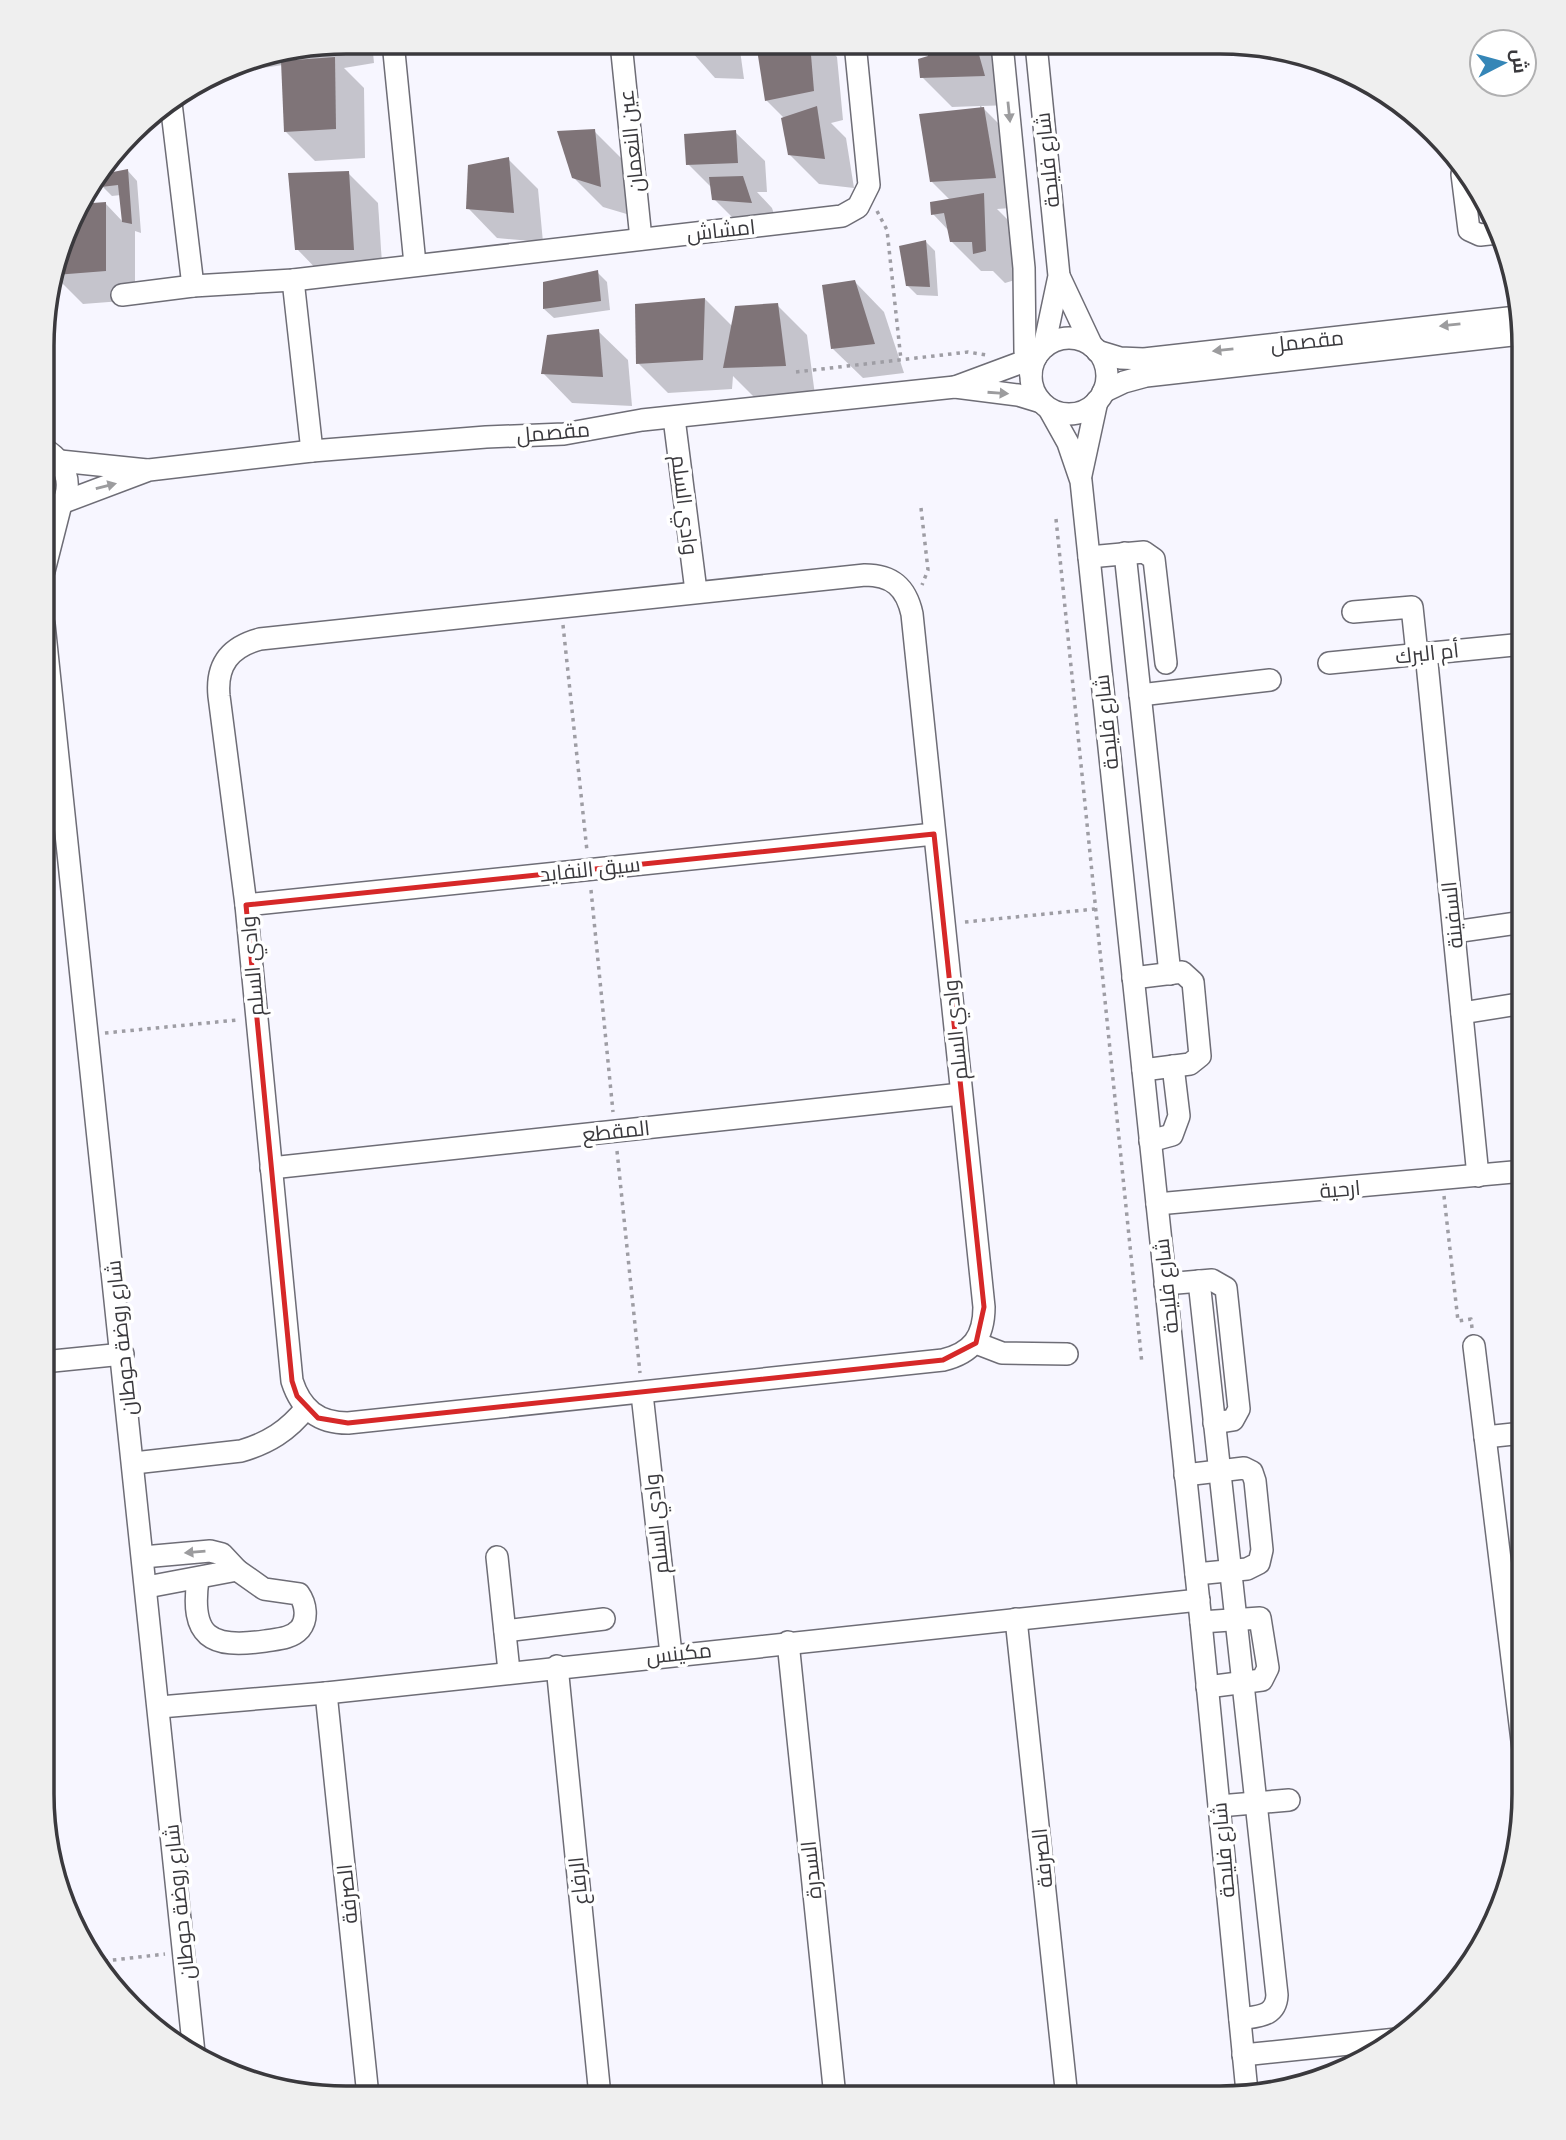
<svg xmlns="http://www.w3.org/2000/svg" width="1566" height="2140" viewBox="0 0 1566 2140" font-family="'Archivo Narrow',Cairo,sans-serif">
	<rect width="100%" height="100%" fill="#f7f6ff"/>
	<g fill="#0003">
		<path d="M346,42H372L374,63L344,68L364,88L365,158L315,161L286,132L283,65L249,70L241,62L248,58Z"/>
		<path d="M450,42H481L458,50Z"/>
		<path d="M684,43H739L744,79L715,78Z"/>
		<path d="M758,43H824L837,57L843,120L831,123L846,138L854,188L819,184L789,154L785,119L766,100Z"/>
		<path d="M931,44H986L1000,58L1013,105L981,106L1013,138L1024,207L997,209L1013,225L1015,280L1005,283L993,271H981L951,241L949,231L933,214L951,201L932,182L980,109V106L952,107L922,77Z"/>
		<path d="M594,131L624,161L630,215L603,207L573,177Z"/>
		<path d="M735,132L765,161L767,192H757L772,208L780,232L744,229L714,199L712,188L688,164Z"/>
		<path d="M508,159L538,189L543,242L497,238L468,208Z"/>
		<path d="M128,171L137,181L141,233L135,231V300L83,304L55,276L78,206L106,204L123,222L121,195L112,196L102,186L100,174Z"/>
		<path d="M348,173L378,203L383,279H326L297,249Z"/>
		<path d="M926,242L935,251L938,296L917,295L907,285Z"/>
		<path d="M597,272L607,282L610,310L554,318L544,309Z"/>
		<path d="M855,282L884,312L904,373L863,378L833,349Z"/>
		<path d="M705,299L733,327L777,305L807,335L815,395L754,397L733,376L732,389L668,393L638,363Z"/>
		<path d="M598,331L628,360L632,406L572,403L543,373Z"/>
	</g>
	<g fill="#7f7478">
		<path d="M682,43H714L715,50L684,49Z"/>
		<path d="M756,43H810L814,91L765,101Z"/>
		<path d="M929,44H976L985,76L920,78L918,59L928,56Z"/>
		<path d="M335,57L336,129L284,132L281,61Z"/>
		<path d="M817,106L825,159L788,155L781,118Z"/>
		<path d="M984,107L996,178L930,182L919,114Z"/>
		<path d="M595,129L601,187L572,178L557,131Z"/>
		<path d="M736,130L738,163L686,165L684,134Z"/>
		<path d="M509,157L514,213L466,209L468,165Z"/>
		<path d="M128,169L132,224L122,222L118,185L101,187L98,175Z"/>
		<path d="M349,171L354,250H295L288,173Z"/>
		<path d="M743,176L752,203L712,200L709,177Z"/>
		<path d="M984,193L986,251L973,254L972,242H950L944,213L931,215L930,202Z"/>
		<path d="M106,202V271L55,275L79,204Z"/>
		<path d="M926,240L930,287L906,286L899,246Z"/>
		<path d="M598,270L601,301L543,309V282Z"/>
		<path d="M855,280L875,344L831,349L822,285Z"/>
		<path d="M705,298L703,360L636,364L635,304Z"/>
		<path d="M778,303L786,366L723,368L735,306Z"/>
		<path d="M599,329L603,377L541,374L547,335Z"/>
	</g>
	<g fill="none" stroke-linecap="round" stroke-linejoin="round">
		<g stroke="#6e6d76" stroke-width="24">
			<g id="minor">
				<path d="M393,42L415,264"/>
				<path d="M621,43L641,239"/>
				<path d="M1002,44L1024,268L1025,351L1031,375"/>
				<path d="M1036,44L1059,276L1044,347"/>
				<path d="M171,103L193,286"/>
				<path d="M1462,174L1469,230L1480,235L1498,233"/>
				<path d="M1060,278L1092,346"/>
				<path d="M293,280L312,451"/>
				<path d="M122,295L193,286L293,280L842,216L858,207L869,185L855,43"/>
				<circle cx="1069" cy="376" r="38"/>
				<path d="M1097,351L1120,358L1144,359L1517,317"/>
				<path d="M955,387L1036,357"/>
				<path d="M1103,392L1124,382L1146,376L1521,334"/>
				<path d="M1049,409L1068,443L1081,481L1201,1622L1247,2092"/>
				<path d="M674,418L696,591"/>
				<path d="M60,461L147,470"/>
				<path d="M1081,475L1097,401"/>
				<path d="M64,502L149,470L312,451L486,437L564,434L642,420L955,387L1018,395L1041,402"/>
				<path d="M44,519C76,504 74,465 44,449"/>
				<path d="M1125,553L1170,974"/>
				<path d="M1089,557L1144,552L1154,559L1166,663"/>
				<path d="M44,571L60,508"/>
				<path d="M865,575C892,575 906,587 912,614L984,1307C984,1337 972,1353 943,1360L348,1423C318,1423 301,1409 292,1381L246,905L219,696C216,665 230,647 260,639Z"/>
				<path d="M1353,612L1412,607L1417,654"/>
				<path d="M44,624L194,2053"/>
				<path d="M1426,653L1478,1176"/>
				<path d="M1329,663L1524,644"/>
				<path d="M1140,695L1270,680"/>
				<path d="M246,905L934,834"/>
				<path d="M1454,932L1524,922"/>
				<path d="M1133,978L1182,972L1193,982L1200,1056L1190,1064L1143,1070"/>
				<path d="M1462,1013L1524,1003"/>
				<path d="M1150,1141L1172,1135L1179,1116L1173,1066"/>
				<path d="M271,1168L961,1094"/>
				<path d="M1157,1204L1524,1171"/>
				<path d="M1199,1281L1277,1995C1276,2017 1258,2016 1240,2019"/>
				<path d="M1165,1284L1212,1280L1226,1288L1239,1409L1233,1420L1214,1423"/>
				<path d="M976,1343L1002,1353L1067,1354"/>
				<path d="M1474,1346L1523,1749"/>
				<path d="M43,1362L123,1354"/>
				<path d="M642,1394L671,1654"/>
				<path d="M1485,1437L1523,1433"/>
				<path d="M134,1463L241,1451C268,1443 288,1431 306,1408"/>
				<path d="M1185,1475L1244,1468L1252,1472L1255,1481L1262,1550L1259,1563L1247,1569L1196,1574"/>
				<path d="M143,1557L210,1551L222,1554L237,1570L147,1587"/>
				<path d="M497,1557L509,1671"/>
				<path d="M198,1579C190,1637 210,1649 265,1641C277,1639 291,1639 300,1629C308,1619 306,1604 299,1594L264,1589L237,1570"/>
				<path d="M1016,1619L1067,2098"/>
				<path d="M1201,1622L1260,1618L1268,1668L1262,1680L1207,1687"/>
				<path d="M505,1631L604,1619"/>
				<path d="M788,1642L835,2097"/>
				<path d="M557,1666L600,2096"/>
				<path d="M326,1693L368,2096"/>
				<path d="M160,1707L326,1693L1199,1600"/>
				<path d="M1219,1806L1289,1800"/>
				<path d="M1243,2055L1397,2039"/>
			</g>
		</g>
		<g stroke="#9e9da4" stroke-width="3.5" stroke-dasharray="3.5 5" stroke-linecap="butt">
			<path d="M877,211L887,230L901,360"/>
			<path d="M796,372L968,352L986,355"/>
			<path d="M921,508L928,570L922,585"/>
			<path d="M1056,519L1142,1364"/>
			<path d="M563,625L587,851"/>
			<path d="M591,890L613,1112"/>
			<path d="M965,922L1095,909"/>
			<path d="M105,1033L237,1020"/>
			<path d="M617,1151L640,1373"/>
			<path d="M1444,1196L1458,1321L1471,1319L1472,1328"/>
			<path d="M96,1962L165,1954"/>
		</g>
		<use href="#minor" stroke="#fff" stroke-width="21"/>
	</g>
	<defs><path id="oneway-solid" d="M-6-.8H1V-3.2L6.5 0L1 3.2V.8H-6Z" transform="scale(1.75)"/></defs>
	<g fill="#9c9c9e">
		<use href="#oneway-solid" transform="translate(1009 112) rotate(84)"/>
		<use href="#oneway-solid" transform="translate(1450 325) rotate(174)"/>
		<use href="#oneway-solid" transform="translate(1223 350) rotate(174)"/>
		<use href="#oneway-solid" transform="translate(998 393) rotate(4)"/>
		<use href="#oneway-solid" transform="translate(106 486) rotate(-14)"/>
		<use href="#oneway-solid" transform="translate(195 1552) rotate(175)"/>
	</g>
	<path fill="none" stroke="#d62828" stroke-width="5" stroke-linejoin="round" d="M934,834L984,1307L976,1343L943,1360L348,1423L318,1418L297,1396L292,1381L246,905Z"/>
	<g text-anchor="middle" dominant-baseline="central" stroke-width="7" stroke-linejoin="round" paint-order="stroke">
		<g font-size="21" fill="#3a393d" stroke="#fff">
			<text transform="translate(631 141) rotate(-96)">عين النعمان</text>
			<text transform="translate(1047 160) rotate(-96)">شارع فليحة</text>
			<text transform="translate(721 230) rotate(-6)">امشاش</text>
			<text transform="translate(1307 341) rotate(-6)">مقصمل</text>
			<text transform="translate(553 432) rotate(-5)">مقصمل</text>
			<text transform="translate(685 505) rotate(83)">وادي السلم</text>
			<text transform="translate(1427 653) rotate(-6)">أم البرك</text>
			<text transform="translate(1106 722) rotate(-96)">شارع فليحة</text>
			<text transform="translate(590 869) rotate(-6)">سيق النفايد</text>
			<text transform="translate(1452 915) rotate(-96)">السفينة</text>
			<text transform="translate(252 966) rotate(-95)">وادي السلم</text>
			<text transform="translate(955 1030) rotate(-96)">وادي السلم</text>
			<text transform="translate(616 1131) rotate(-6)">المقطع</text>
			<text transform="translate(1340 1189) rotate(-5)">ارحية</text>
			<text transform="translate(1166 1286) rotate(-96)">شارع فليحة</text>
			<text transform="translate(121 1338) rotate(-96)">شارع روضة حوطان</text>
			<text transform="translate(656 1524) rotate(-96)">وادي السلم</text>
			<text transform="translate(679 1653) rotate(-6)">مكينس</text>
			<text transform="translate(1223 1850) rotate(-95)">شارع فليحة</text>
			<text transform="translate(1042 1858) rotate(-96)">الصرفة</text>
			<text transform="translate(811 1870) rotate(-96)">السدرة</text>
			<text transform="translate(578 1881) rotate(-96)">الرفاع</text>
			<text transform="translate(347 1894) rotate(-96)">الصرفة</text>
			<text transform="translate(179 1902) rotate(-96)">شارع روضة حوطان</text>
		</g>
	</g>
	<path d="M0 0H1566V2140H0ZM346 54H1220A292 292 0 0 1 1512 346V1794A292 292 0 0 1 1220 2086H346A292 292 0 0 1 54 1794V346A292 292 0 0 1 346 54Z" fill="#efefef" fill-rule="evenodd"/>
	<path fill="none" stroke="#3a393d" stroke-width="3.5" d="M346 54H1220A292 292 0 0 1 1512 346V1794A292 292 0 0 1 1220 2086H346A292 292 0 0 1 54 1794V346A292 292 0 0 1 346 54Z"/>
	<g transform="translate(1503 63) rotate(84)"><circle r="33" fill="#ffffff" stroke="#b0b0b1" stroke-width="2"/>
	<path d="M0-5L12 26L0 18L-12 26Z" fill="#3586b7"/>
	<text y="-10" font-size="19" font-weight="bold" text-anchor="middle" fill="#3a393d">ش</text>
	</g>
</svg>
